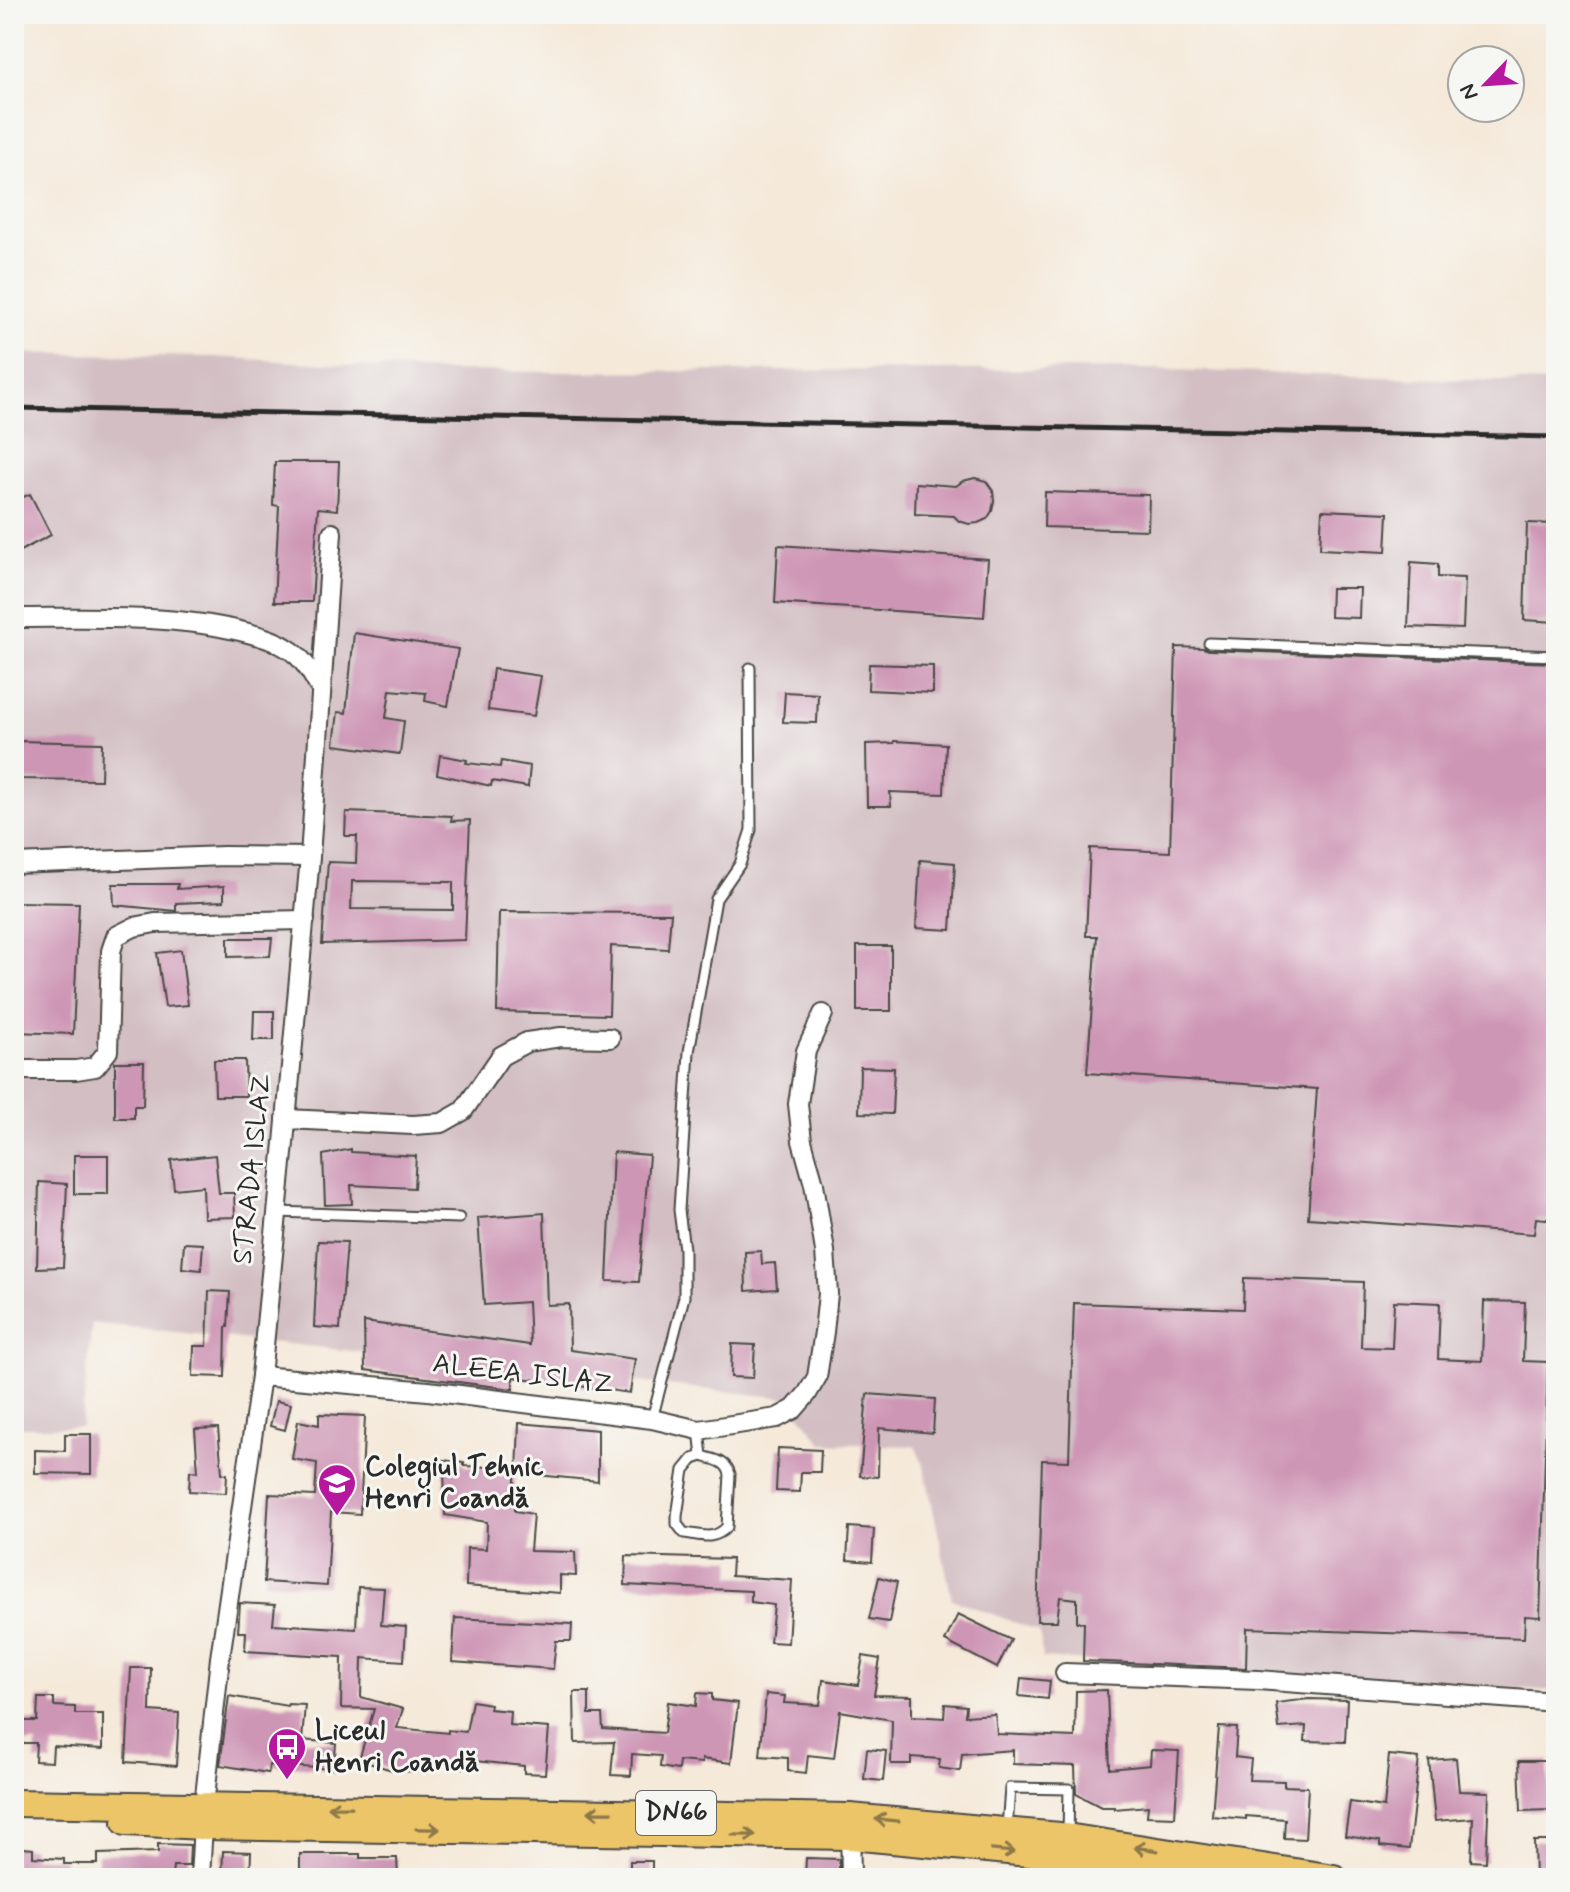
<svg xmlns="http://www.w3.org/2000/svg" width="1570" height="1892" viewBox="0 0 1570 1892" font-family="Mynerve,sans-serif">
	<rect width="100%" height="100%" fill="#f6f6f2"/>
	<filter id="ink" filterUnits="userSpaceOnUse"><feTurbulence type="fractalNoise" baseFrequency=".0125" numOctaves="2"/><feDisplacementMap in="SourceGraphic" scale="16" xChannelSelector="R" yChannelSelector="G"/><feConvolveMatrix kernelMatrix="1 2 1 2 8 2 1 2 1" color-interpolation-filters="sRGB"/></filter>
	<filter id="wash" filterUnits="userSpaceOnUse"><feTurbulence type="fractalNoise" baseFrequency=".006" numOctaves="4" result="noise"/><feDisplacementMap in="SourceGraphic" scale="32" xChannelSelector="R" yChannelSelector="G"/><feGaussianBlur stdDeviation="1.8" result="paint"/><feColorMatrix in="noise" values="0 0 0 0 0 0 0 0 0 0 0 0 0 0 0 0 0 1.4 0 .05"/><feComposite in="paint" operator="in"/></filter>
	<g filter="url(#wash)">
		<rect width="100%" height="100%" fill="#f5e9d9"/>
		<path fill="#d2bec3" d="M14,353L215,357L436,371L548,372L1146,369L1556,383V1691L1042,1658L1040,1632L952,1599L924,1466L915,1446L822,1443L787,1398L92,1323L81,1427H14Z"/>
		<g id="blocks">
			<g fill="#ce96b5" fill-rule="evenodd">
				<path d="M275,462H339L337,510L318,508L312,602H274L279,506L273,505Z"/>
				<path d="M975,478L986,481L993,491L994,501L992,511L987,519L978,523L969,524L959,521L954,516L915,514L916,483L956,486L963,481Z"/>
				<path d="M1045,492L1149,495L1148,530L1044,527Z"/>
				<path d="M30,494L51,535L14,554V501Z"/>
				<path d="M1322,510L1388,513L1386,552L1320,549Z"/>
				<path d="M1527,523L1556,524V622L1524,620Z"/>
				<path d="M778,545L988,559L984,617L775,603Z"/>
				<path d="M1411,562L1438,564V577L1465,578L1463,629L1408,627Z"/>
				<path d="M1331,588H1360L1359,618L1330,617Z"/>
				<path d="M354,633L458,649L448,706L425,701L426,693L390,690L386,718L404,721L400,754L334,745L338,712L346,713Z"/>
				<path d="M1176,647L1203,648L1209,650L1556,663V1220L1536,1218L1534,1234L1308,1218L1317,1089L1087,1073L1097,936H1086L1090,848L1170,852Z"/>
				<path d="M869,664L933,666V693L868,690Z"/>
				<path d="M493,669L541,676L534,716L488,710Z"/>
				<path d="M785,692L818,694L817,723L783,722Z"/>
				<path d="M18,741L102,743L101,780L18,779Z"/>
				<path d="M894,741L946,744L944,794L890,792L891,806H867L866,744L894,743Z"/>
				<path d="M440,755L467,760L466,763L500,767L501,761L530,766L528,787L492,781L491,786L437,774Z"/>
				<path d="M346,812L452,816L451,821L470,820L465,940L322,944L328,862L356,863L357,836H345ZM352,881L453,882V910L351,909Z"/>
				<path d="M920,860L955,863L951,930L916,928Z"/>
				<path d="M113,884H178L177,889L224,886V901L176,903V911L114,905Z"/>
				<path d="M14,902L79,903L73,1034L14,1032Z"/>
				<path d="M499,912L671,913L668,949L611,946L609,1015L497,1012Z"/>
				<path d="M228,938H272L270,956L228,957Z"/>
				<rect x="857" y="946" width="34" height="65"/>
				<path d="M181,950L188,1005L165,1007L157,953Z"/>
				<path d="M254,1011H274V1040H253Z"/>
				<path d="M214,1060H245L246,1096H215Z"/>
				<path d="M115,1062H144L143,1106H134V1118H115Z"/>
				<path d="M860,1067L894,1068L892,1114L859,1113Z"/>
				<path d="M351,1149V1152L416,1156L414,1188L351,1185L352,1204L325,1205L323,1155Z"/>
				<path d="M613,1152L649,1155L639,1282L607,1281Z"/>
				<rect x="74" y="1155" width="34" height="39"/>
				<path d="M215,1155L219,1193H234L235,1217L204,1218L203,1186L174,1189L171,1160Z"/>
				<path d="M39,1182L67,1184L63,1267L37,1268Z"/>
				<path d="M544,1213L547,1305L569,1304L570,1350L635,1359L630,1393L513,1377V1389L365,1370L364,1322L530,1345L528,1302L484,1305L478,1218Z"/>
				<path d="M318,1241L347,1242L340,1329L314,1327Z"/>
				<path d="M184,1243L203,1244L201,1270L182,1268Z"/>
				<path d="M761,1251L762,1264L775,1263L777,1289L746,1291L745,1252Z"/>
				<path d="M1244,1278L1363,1282L1361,1347L1392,1348L1394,1301L1440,1303L1438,1359L1482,1361L1484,1301L1525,1302L1523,1361L1548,1362L1540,1617L1525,1616L1524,1638L1247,1628L1246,1668L1083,1661L1084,1622H1077V1599L1060,1597L1057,1621H1037L1042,1460L1069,1461L1074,1303L1243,1309Z"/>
				<path d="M209,1291L230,1292L228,1327H226L225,1377L193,1376L194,1346H207Z"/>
				<path d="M732,1344L755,1345L753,1378L731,1377Z"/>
				<path d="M867,1394L935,1399L933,1433L879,1428L878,1477L860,1476Z"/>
				<path d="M276,1401L291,1404L285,1430L270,1426Z"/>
				<path d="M319,1414L365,1416L360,1514L331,1512L327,1586L264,1582L269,1494L315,1496L317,1463L292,1459L298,1421L319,1425Z"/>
				<path d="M519,1423L598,1430V1481L517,1473Z"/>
				<path d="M218,1428L222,1473L227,1474L226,1493L189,1491L190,1471L198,1472L195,1429Z"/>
				<path d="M65,1434H91V1474L35,1473V1450L65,1451Z"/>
				<path d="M778,1448L821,1450L820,1472H801L800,1492L776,1491Z"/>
				<path d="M444,1460L464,1463V1466L515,1468V1511L533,1514L530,1551L575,1552L576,1576L560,1575V1593L466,1586L467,1548L486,1549L487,1522L445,1515Z"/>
				<path d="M849,1527L874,1529L872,1562L847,1560Z"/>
				<path d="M626,1556L732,1559L731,1576L792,1580L788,1643L770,1642L774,1605L751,1602V1591L625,1585Z"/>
				<path d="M879,1577L897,1582L889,1622L869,1619Z"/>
				<path d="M358,1587L384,1588L381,1625L406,1627L404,1661L362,1658L361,1697L403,1709L397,1728L448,1733V1730L466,1732L472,1701L490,1704L489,1709L510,1711L509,1725L549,1728L545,1774L524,1773V1766L465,1760L464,1768L428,1764L427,1773L392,1770L359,1760L374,1709L341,1708L342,1657L245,1651L246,1632H238L240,1603L275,1605L273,1624L356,1629Z"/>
				<path d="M958,1614L1011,1640L997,1668L945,1641Z"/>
				<path d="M455,1618L572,1624L571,1641H556L553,1669L452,1662Z"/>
				<path d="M863,1656L880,1659L874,1695L912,1696V1716L944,1718L945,1704L966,1706L965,1716L995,1714L997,1734L1075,1737L1076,1691L1107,1690L1110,1769L1150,1765L1151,1750L1179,1751L1175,1817L1147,1816L1148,1806L1115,1809V1807H1101L1076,1794L1075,1766L1013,1764V1750L962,1754L960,1771L939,1768L940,1759L911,1757V1764H891L892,1720L840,1711L834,1758L808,1755L806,1773L788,1771V1758L760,1756L766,1694L785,1696L784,1703L820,1705L823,1680L858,1685Z"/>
				<path d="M131,1668H151L150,1711L179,1713L176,1766L126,1762Z"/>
				<path d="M1021,1678L1050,1681L1048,1699L1019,1696Z"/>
				<path d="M574,1692H589V1714H602L603,1729L664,1733L668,1702L696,1706L697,1693L712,1694V1700L738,1703L731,1763L702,1759V1763L679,1761L678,1770L660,1767L661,1756L632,1754L631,1776L611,1775L614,1742L575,1743Z"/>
				<path d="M229,1696L287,1706L288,1704L305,1705L302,1740L336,1743L334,1769L269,1765L268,1773L220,1765Z"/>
				<path d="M38,1698H54V1706L75,1707V1714H103V1749L53,1746L52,1762L35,1761L36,1743H14V1721H37Z"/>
				<path d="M1309,1699L1347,1700L1345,1742L1305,1741L1306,1726L1279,1728L1276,1703Z"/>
				<path d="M1219,1727L1237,1728L1235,1757L1251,1759L1249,1780L1284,1781V1786L1308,1787L1305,1839L1284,1838L1285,1819L1246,1816V1819L1212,1816Z"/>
				<path d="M867,1749L886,1751L883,1781L864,1779Z"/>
				<path d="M1389,1755L1419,1758L1409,1849L1380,1846V1841L1345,1836L1350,1802L1384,1807Z"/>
				<path d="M1456,1758L1459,1791L1489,1792L1486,1862L1471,1861L1473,1818L1435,1821L1429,1760Z"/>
				<path d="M1519,1761H1548L1550,1810L1521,1811Z"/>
				<path d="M1534,1841H1553L1554,1878H1535Z"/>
				<path d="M158,1844L190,1845L189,1866H173L172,1876H155V1878H42V1876L14,1874V1847L33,1849V1857L64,1859V1864H98V1854L158,1852Z"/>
				<path d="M223,1851L251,1852L250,1878H222Z"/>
				<path d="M300,1854H360V1858H397L398,1878H300Z"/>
				<path d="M806,1858L839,1859V1878H805Z"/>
				<rect x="630" y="1861" width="22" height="17"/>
			</g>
		</g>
	</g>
	<g filter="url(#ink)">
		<use href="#blocks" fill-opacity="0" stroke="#494845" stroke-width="2"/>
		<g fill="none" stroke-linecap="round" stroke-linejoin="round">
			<g stroke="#494845" stroke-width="13">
				<g id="lane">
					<path d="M1209,643L1556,656"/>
					<path d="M277,1212L459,1218"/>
					<path d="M652,1419L684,1297V1249L679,1210L689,1052L716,899L740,864L751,830L750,668"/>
					<path d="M699,1430L702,1456L693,1459L684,1470L677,1516V1524L684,1533C702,1535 713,1541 727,1527L730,1474C726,1460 714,1460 702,1456"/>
					<path d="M1007,1828L1010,1788L1069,1789L1068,1835"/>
				</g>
			</g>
			<g stroke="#494845" stroke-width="22">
				<g id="street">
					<path d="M14,618C89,618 167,614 240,631C256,635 273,639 287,648C303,657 312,674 321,690"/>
					<path d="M14,864L224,856L310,857"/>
					<path d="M14,1070H76L95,1067L108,1051L111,951L116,936L134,927L155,923L305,920"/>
					<path d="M286,1119L413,1125L442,1123L463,1111L501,1056L527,1042L561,1037L610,1038"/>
					<path d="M261,1376L428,1391L652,1419L699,1430L777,1418L794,1409L807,1394L817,1377L824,1332L828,1294L825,1251L814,1184L802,1141L798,1104L806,1051L823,1014"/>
					<path d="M1065,1673L1258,1680L1556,1702"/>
					<path d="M850,1825L851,1878"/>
					<path d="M200,1878L204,1806L220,1658L261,1376L284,1143L310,857L332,533"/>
				</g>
			</g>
			<g stroke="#494845" stroke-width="30">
				<g id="primary">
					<path d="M14,1803L850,1817L1060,1836L1334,1878"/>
					<path d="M126,1822L202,1826L851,1836L1059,1856L1208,1878"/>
				</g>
			</g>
			<use href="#lane" stroke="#fff" stroke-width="9"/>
			<use href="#street" stroke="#fff" stroke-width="18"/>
			<use href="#primary" stroke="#edc569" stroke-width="26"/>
			<path stroke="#2b2b2b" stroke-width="5" d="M14,408L1556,437"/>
		</g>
		<defs><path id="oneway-shaft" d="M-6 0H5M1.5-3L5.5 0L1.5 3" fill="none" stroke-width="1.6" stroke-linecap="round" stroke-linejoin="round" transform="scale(2)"/></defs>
		<g stroke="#8c784a">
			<use href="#oneway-shaft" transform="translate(340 1807) rotate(-179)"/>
			<use href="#oneway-shaft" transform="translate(600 1812) rotate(-179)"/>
			<use href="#oneway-shaft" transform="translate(887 1820) rotate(-175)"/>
			<use href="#oneway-shaft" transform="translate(428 1829) rotate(1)"/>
			<use href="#oneway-shaft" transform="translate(744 1835) rotate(1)"/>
			<use href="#oneway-shaft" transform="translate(1146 1849) rotate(-171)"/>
			<use href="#oneway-shaft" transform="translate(1003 1851) rotate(5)"/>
		</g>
	</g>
	<defs>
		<g id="school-pin" transform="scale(2)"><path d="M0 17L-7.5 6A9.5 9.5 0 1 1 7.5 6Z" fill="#b5179e" stroke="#f6f6f2"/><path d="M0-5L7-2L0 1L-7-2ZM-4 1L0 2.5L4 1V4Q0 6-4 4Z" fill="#fff"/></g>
		<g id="bus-pin" transform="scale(2)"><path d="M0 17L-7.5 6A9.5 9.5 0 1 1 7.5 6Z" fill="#b5179e" stroke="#f6f6f2"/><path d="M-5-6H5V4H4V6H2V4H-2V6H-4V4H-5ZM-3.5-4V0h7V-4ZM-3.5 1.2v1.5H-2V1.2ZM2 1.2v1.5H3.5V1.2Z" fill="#fff"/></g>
	</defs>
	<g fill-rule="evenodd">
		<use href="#school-pin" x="337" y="1483"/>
		<use href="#bus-pin" x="287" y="1747"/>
	</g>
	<g text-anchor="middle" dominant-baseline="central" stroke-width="6" stroke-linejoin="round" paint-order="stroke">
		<rect fill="#f6f6f2" stroke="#686867" stroke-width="2" x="636" y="1791" width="80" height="44" rx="6"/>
		<g font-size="26" font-weight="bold" fill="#2b2b2b">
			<text x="676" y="1813">DN66</text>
		</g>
		<g font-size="28" fill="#2b2b2b" stroke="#f6f6f2">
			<text transform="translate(253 1169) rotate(-84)">STRADA ISLAZ</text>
			<text transform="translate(523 1375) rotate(7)">ALEEA ISLAZ</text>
		</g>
		<g font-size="28" font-weight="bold" fill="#2b2b2b" stroke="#f6f6f2" text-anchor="start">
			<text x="365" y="1467">Colegiul Tehnic<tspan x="365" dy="32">Henri Coandă</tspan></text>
			<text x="315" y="1731">Liceul<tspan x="315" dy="32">Henri Coandă</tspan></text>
		</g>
	</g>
	<rect width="1570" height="1892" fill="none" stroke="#f6f6f2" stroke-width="48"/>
	<g transform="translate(1486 84) rotate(245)"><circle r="38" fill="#f6f6f2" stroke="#a5a5a2" stroke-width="2"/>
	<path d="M0-6L14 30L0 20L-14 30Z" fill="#b5179e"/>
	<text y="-12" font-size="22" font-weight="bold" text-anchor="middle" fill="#2b2b2b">N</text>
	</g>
</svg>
